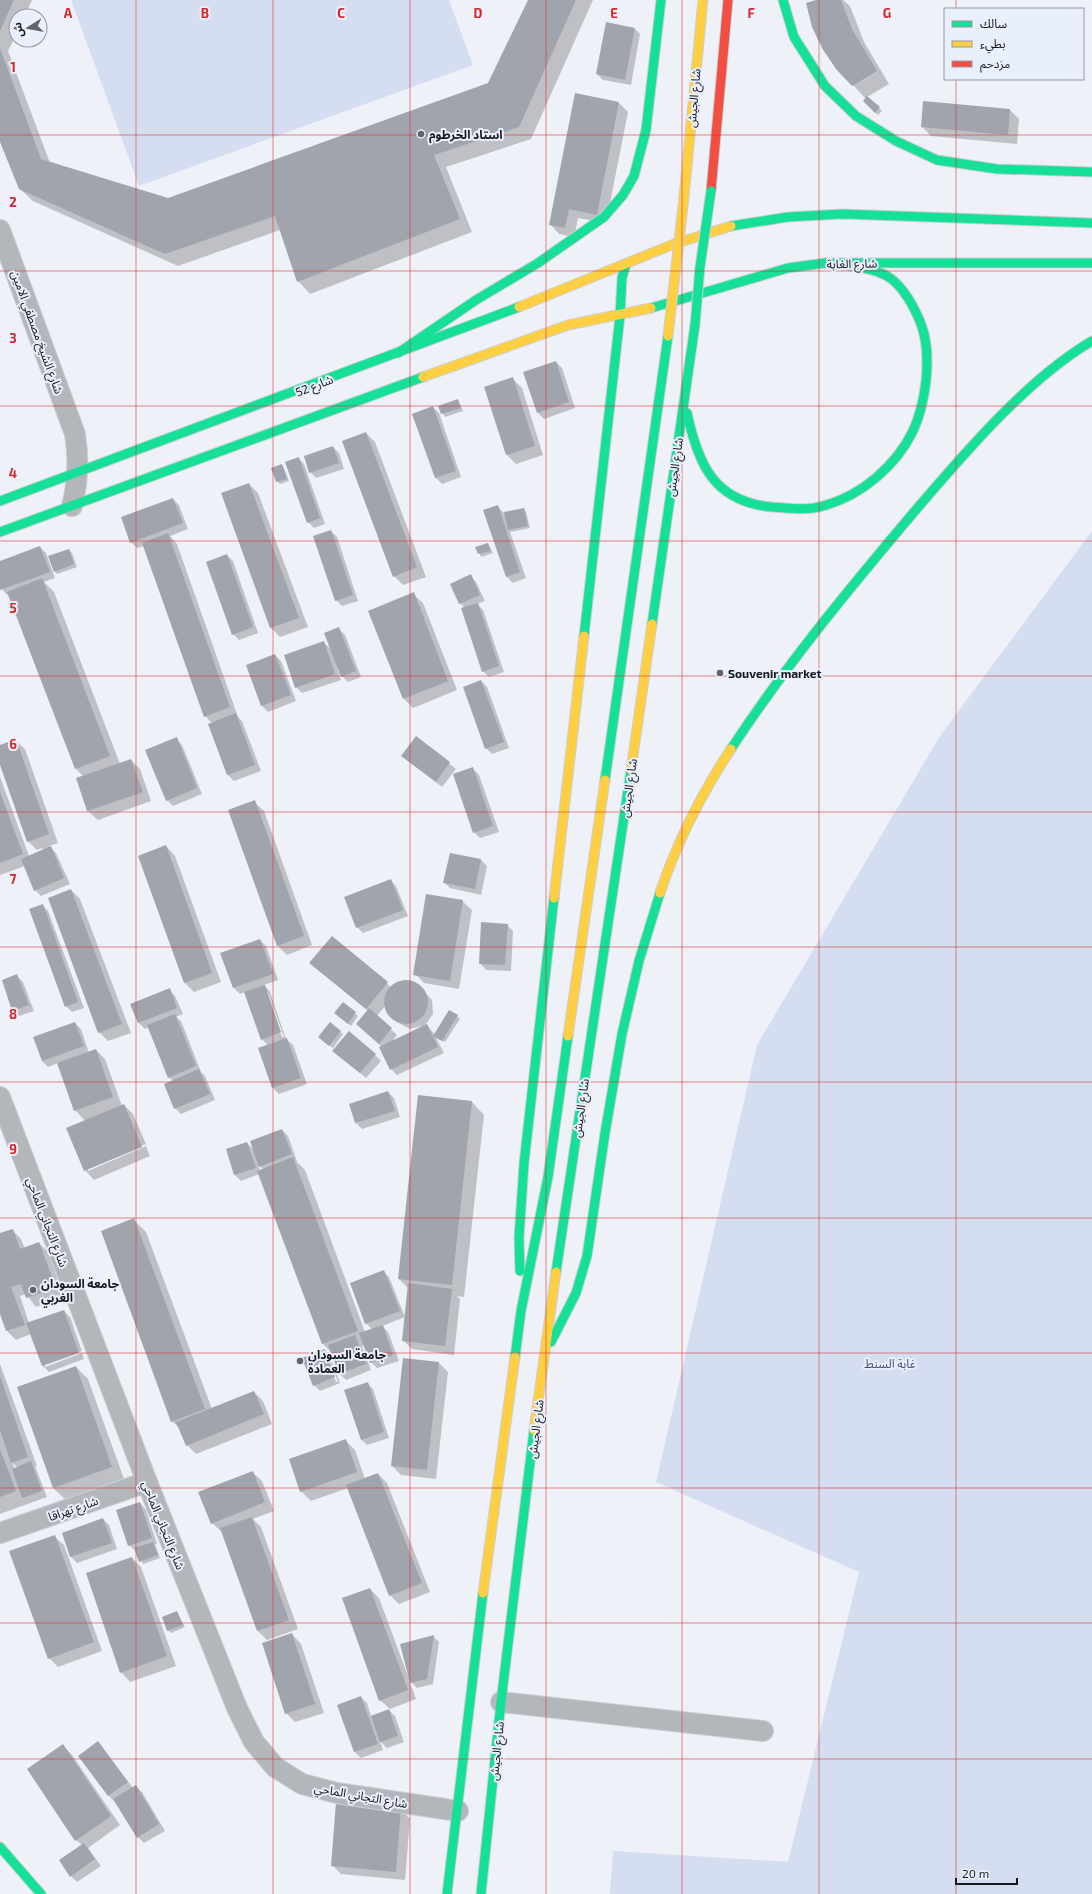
<svg xmlns="http://www.w3.org/2000/svg" width="1092" height="1894" viewBox="0 0 1092 1894" font-family="'Exo 2','Noto Sans Arabic',sans-serif">
	<rect width="100%" height="100%" fill="#eef1f8"/>
	<g fill="#d5ddf0">
		<path d="M71,0H449L473,65L139,186Z"/>
		<path d="M1092,531V1894H610L613,1851L788,1862L859,1572L656,1482L757,1045L940,736Z"/>
	</g>
	<g fill="#0003" fill-rule="evenodd">
		<path d="M0,0H32L25,16H16V35L8,51L50,163L168,199L488,84L529,0H593L531,139L446,167L472,232L310,294L298,281L280,230L178,266L33,201L20,189L0,137Z"/>
		<path d="M820,0H843L850,6L864,42L889,84L867,97L882,111L878,115L864,101L866,99L853,85Z"/>
		<path d="M634,28L640,34L631,85L603,80L597,74Z"/>
		<path d="M576,94L619,103L628,112L606,223L578,218L574,237L559,234L550,224Z"/>
		<path d="M1010,110L1019,119L1017,144L931,136L922,127Z"/>
		<path d="M556,362L562,368L575,408L544,419L538,413Z"/>
		<path d="M512,378L522,388L543,455L516,464L507,455L485,387Z"/>
		<path d="M458,400L463,411L445,417L439,406Z"/>
		<path d="M433,407L439,413L461,477L442,484L436,478L414,414Z"/>
		<path d="M366,433L375,442L426,577L403,585L394,576Z"/>
		<path d="M333,447L339,453L344,469L316,478L310,472Z"/>
		<path d="M298,458L304,464L325,524L314,528L308,522Z"/>
		<path d="M281,465L284,468L289,481L280,484L277,481Z"/>
		<path d="M249,484L258,493L308,627L280,637L271,628L222,494Z"/>
		<path d="M173,499L179,505L188,529L170,536L177,544L238,717L242,721L261,771L234,781L228,775L209,725L212,723L205,716L144,546L137,548L131,542Z"/>
		<path d="M497,506L504,513L524,509L526,512L530,528L510,532L526,578L513,583L507,577Z"/>
		<path d="M331,531L337,537L358,601L342,606L336,600Z"/>
		<path d="M488,544L493,553L481,557L477,547Z"/>
		<path d="M40,547L46,553L55,578L44,582L54,592L120,764L131,760L140,769L151,801L98,820L88,811L77,779L84,777L76,769L9,594L7,595L0,587V562Z"/>
		<path d="M69,550L72,553L77,567L57,574L55,571Z"/>
		<path d="M227,555L233,561L258,633L239,640L233,634Z"/>
		<path d="M470,576L476,582L485,601L477,604L483,610L504,672L489,677L483,671L465,608L460,603Z"/>
		<path d="M413,594L423,603L457,690L413,708L404,699Z"/>
		<path d="M339,629L345,635L361,677L348,682L342,676L338,668H337L341,680L302,693L296,687L323,642L332,650Z"/>
		<path d="M275,655L281,661L296,701L268,712L262,706L247,666Z"/>
		<path d="M481,681L487,687L509,748L492,754L486,748Z"/>
		<path d="M416,738L456,769L442,787L402,756Z"/>
		<path d="M176,739L182,745L202,794L173,806L167,800Z"/>
		<path d="M15,740L25,749L58,843L49,846L56,853L70,884L41,896L35,890L25,866L0,875V777L29,856L43,850L42,848L37,850L28,841L0,762V746Z"/>
		<path d="M473,769L479,775L499,832L480,838L474,832Z"/>
		<path d="M254,802L264,811L312,945L287,955L278,946Z"/>
		<path d="M166,846L175,856L221,982L194,992L185,983L139,856Z"/>
		<path d="M450,854L481,860L487,866L481,895L450,888L444,882Z"/>
		<path d="M390,880L396,886L408,916L363,933L357,927Z"/>
		<path d="M71,890L80,899L131,1033L108,1041L99,1032Z"/>
		<path d="M462,901L472,910L459,989L424,983L415,974Z"/>
		<path d="M42,905L48,911L84,1008L72,1012L66,1006Z"/>
		<path d="M507,925L513,931L511,971L486,970L480,963Z"/>
		<path d="M332,937L392,988L402,981L416,983L432,1000L433,1014L424,1027L427,1025L435,1035L457,1016L460,1019L445,1042L436,1038L444,1053L397,1075L391,1069L382,1047L363,1030L368,1011L311,963ZM386,1005L391,1016L397,1022L410,1029L422,1026L391,1043L397,1035L377,1016Z"/>
		<path d="M260,940L266,946L278,980L264,985L270,992L286,1039L293,1045L307,1084L279,1094L273,1088L259,1049L268,1046L262,1039L245,992L240,994L234,988L222,954ZM266,992H268L284,1037H282Z"/>
		<path d="M17,976L23,982L34,1011L19,1016L13,1010Z"/>
		<path d="M169,990L175,996L183,1014L176,1017L181,1021L201,1072L205,1076L215,1100L181,1114L175,1108L173,1081L169,1077L149,1027L145,1029L139,1023L132,1004Z"/>
		<path d="M343,1003L358,1016L351,1026L338,1016Z"/>
		<path d="M75,1023L81,1029L89,1053L96,1050L105,1059L122,1106L124,1105L133,1114L146,1144L88,1168V1171L146,1146L150,1156L94,1180L85,1170V1121L75,1110L58,1063L48,1067L42,1061Z"/>
		<path d="M340,1032L343,1034L333,1048L322,1040Z"/>
		<path d="M375,1055L381,1061L366,1078L340,1057Z"/>
		<path d="M388,1092L394,1098L400,1117L362,1129L356,1123L350,1104Z"/>
		<path d="M472,1102L484,1115L464,1297L457,1296L460,1299L454,1355L412,1349L403,1340L409,1289L399,1279Z"/>
		<path d="M282,1130L288,1136L297,1161H296L305,1170L365,1332L372,1329L366,1323L383,1271L389,1277L405,1317L382,1326L388,1332L399,1361L377,1368L371,1362L365,1345L362,1346L371,1370L346,1380L340,1374L332,1353L323,1344L259,1174L241,1181L235,1175L247,1143L254,1150ZM258,1165L263,1169L260,1170Z"/>
		<path d="M134,1220L146,1232L212,1409L254,1392L263,1401L272,1424L196,1454L187,1445L180,1429L172,1421Z"/>
		<path d="M12,1230L21,1239L25,1249L39,1243L48,1252L64,1297L36,1307L26,1294L20,1296L29,1323L64,1311L70,1317L82,1351L45,1364V1367L82,1353L84,1359L49,1372L43,1366L31,1334L16,1340L7,1331L0,1311V1234Z"/>
		<path d="M324,1350L330,1356L340,1383L320,1391L314,1385ZM326,1356H328L338,1382H336Z"/>
		<path d="M439,1363L448,1372L436,1479L401,1475L392,1466Z"/>
		<path d="M0,1364L37,1466H35L47,1497L0,1514ZM12,1462L18,1468L15,1469Z"/>
		<path d="M76,1367L88,1379L124,1479L66,1500L53,1488Z"/>
		<path d="M367,1383L373,1389L389,1438L367,1445L361,1439Z"/>
		<path d="M345,1440L355,1450L365,1479L378,1474L387,1483L430,1592L399,1604L390,1595L348,1488L311,1501L301,1491Z"/>
		<path d="M252,1472L262,1481L274,1511L253,1519L261,1527L298,1629L267,1640L258,1631L222,1532L212,1523Z"/>
		<path d="M140,1503L146,1510L157,1544H155L160,1558L143,1564L136,1551L129,1545Z"/>
		<path d="M103,1519L109,1525L117,1549L77,1563L71,1557L63,1533Z"/>
		<path d="M54,1536L64,1545L102,1651L58,1667L49,1658Z"/>
		<path d="M132,1558L141,1567L176,1666L130,1682L121,1672Z"/>
		<path d="M370,1589L379,1598L408,1676L433,1636L439,1642L433,1684L417,1688L409,1680L416,1699L390,1709L380,1700Z"/>
		<path d="M177,1612L185,1627L171,1633L168,1630Z"/>
		<path d="M292,1634L301,1644L324,1713L295,1722L286,1713Z"/>
		<path d="M361,1697L367,1703L371,1716L389,1710L395,1716L404,1742L387,1748L380,1741L383,1750L361,1758L355,1752L338,1706Z"/>
		<path d="M98,1742L133,1788L136,1787L142,1792L165,1831L144,1843L138,1837L116,1801H114L108,1795Z"/>
		<path d="M62,1745L72,1755L120,1825L88,1848L101,1866L77,1882L71,1876L82,1845L76,1840Z"/>
		<path d="M401,1809L410,1819L405,1880L341,1874L332,1865Z"/>
	</g>
	<g fill="#a1a4ad">
		<path d="M0,0H14L0,31Z"/>
		<path d="M528,0H576L519,127L434,155L460,219L297,282L275,216L165,254L19,189L0,142V48L41,159L168,198L488,83Z"/>
		<path d="M816,0H841L852,29L877,71L852,86L836,69L822,48L812,27L806,3Z"/>
		<path d="M606,22L635,28L625,80L596,74Z"/>
		<path d="M575,93L619,102L597,215L569,209L565,228L549,225Z"/>
		<path d="M867,96L880,107L875,113L863,101Z"/>
		<path d="M923,101L1010,109L1008,135L921,127Z"/>
		<path d="M556,361L569,402L537,413L523,372Z"/>
		<path d="M513,377L535,446L506,455L484,387Z"/>
		<path d="M458,399L461,408L441,414L438,406Z"/>
		<path d="M433,406L456,471L435,478L412,414Z"/>
		<path d="M366,432L417,567L393,577L342,441Z"/>
		<path d="M333,446L339,463L309,473L304,456Z"/>
		<path d="M299,457L320,518L307,523L285,462Z"/>
		<path d="M282,464L287,479L276,482L271,468Z"/>
		<path d="M249,483L299,618L270,628L221,493Z"/>
		<path d="M173,498L183,523L130,543L121,517Z"/>
		<path d="M498,505L520,572L506,577L483,510Z"/>
		<path d="M524,508L528,526L508,530L504,512Z"/>
		<path d="M331,530L353,595L335,601L313,536Z"/>
		<path d="M168,533L230,707L204,717L142,543Z"/>
		<path d="M488,543L491,551L478,554L475,547Z"/>
		<path d="M40,546L50,572L0,590V561Z"/>
		<path d="M69,549L74,564L54,572L48,556Z"/>
		<path d="M227,554L253,627L232,635L206,562Z"/>
		<path d="M471,574L480,595L459,604L450,584Z"/>
		<path d="M42,578L110,756L75,769L7,592Z"/>
		<path d="M414,592L448,681L403,699L368,611Z"/>
		<path d="M478,603L499,666L482,672L461,608Z"/>
		<path d="M339,627L356,671L341,677L324,633Z"/>
		<path d="M324,641L335,674L295,688L284,655Z"/>
		<path d="M275,654L291,695L261,706L246,665Z"/>
		<path d="M481,680L504,742L485,749L463,687Z"/>
		<path d="M236,713L255,765L227,775L208,724Z"/>
		<path d="M416,736L450,762L436,782L401,756Z"/>
		<path d="M177,737L197,788L166,801L145,750Z"/>
		<path d="M16,739L49,834L27,842L0,765V745Z"/>
		<path d="M131,759L143,792L87,811L76,778Z"/>
		<path d="M473,767L493,826L473,833L453,774Z"/>
		<path d="M0,792L23,854L0,863Z"/>
		<path d="M255,800L304,936L277,946L228,810Z"/>
		<path d="M166,845L212,973L184,983L138,856Z"/>
		<path d="M51,846L64,878L34,891L21,859Z"/>
		<path d="M450,853L481,859L475,889L443,883Z"/>
		<path d="M391,879L403,910L356,928L344,897Z"/>
		<path d="M71,889L122,1024L98,1033L48,898Z"/>
		<path d="M426,894L463,900L450,981L413,975Z"/>
		<path d="M43,904L78,1002L65,1007L29,909Z"/>
		<path d="M481,922L508,924L505,965L479,964Z"/>
		<path d="M332,936L388,982L366,1009L309,963Z"/>
		<path d="M260,939L273,974L233,988L220,953Z"/>
		<path d="M17,974L29,1005L12,1011L2,980Z"/>
		<circle cx="406" cy="1002" r="22"/>
		<path d="M265,985L281,1032L261,1040L244,992Z"/>
		<path d="M170,988L177,1008L138,1023L130,1004Z"/>
		<path d="M343,1002L356,1012L348,1024L334,1013Z"/>
		<path d="M369,1008L392,1028L379,1044L356,1024Z"/>
		<path d="M449,1010L458,1015L442,1041L433,1036Z"/>
		<path d="M175,1014L196,1066L168,1078L147,1025Z"/>
		<path d="M75,1022L84,1046L42,1061L33,1037Z"/>
		<path d="M330,1022L341,1031L329,1046L318,1037Z"/>
		<path d="M427,1024L438,1047L390,1070L379,1047Z"/>
		<path d="M349,1031L376,1054L360,1073L332,1051Z"/>
		<path d="M287,1038L301,1078L272,1088L258,1048Z"/>
		<path d="M96,1049L113,1097L74,1111L57,1063Z"/>
		<path d="M199,1069L210,1094L174,1109L164,1084Z"/>
		<path d="M388,1091L395,1111L355,1123L349,1104Z"/>
		<path d="M418,1095L472,1101L452,1285L398,1279Z"/>
		<path d="M124,1104L142,1147L84,1171L66,1128Z"/>
		<path d="M282,1129L292,1154L259,1167L250,1141Z"/>
		<path d="M247,1142L256,1168L234,1175L226,1149Z"/>
		<path d="M293,1157L358,1331L322,1344L257,1171Z"/>
		<path d="M134,1218L205,1409L171,1422L101,1231Z"/>
		<path d="M13,1229L20,1249L39,1242L56,1288L26,1298L21,1284L11,1287L25,1325L6,1331L0,1314V1233Z"/>
		<path d="M384,1270L400,1311L365,1324L350,1283Z"/>
		<path d="M408,1283L452,1289L445,1346L402,1341Z"/>
		<path d="M64,1310L79,1353L42,1366L26,1323Z"/>
		<path d="M383,1325L393,1355L370,1363L359,1333Z"/>
		<path d="M355,1335L366,1364L339,1374L328,1345Z"/>
		<path d="M325,1349L335,1377L313,1386L302,1358Z"/>
		<path d="M403,1358L439,1362L427,1470L391,1466Z"/>
		<path d="M76,1366L112,1467L53,1488L17,1387Z"/>
		<path d="M0,1376L28,1457L11,1463L0,1430Z"/>
		<path d="M368,1382L384,1432L361,1440L344,1390Z"/>
		<path d="M254,1391L264,1414L186,1446L176,1422Z"/>
		<path d="M346,1439L357,1472L300,1492L289,1459Z"/>
		<path d="M0,1449L16,1491L0,1497Z"/>
		<path d="M31,1461L42,1491L22,1498L12,1469Z"/>
		<path d="M253,1471L265,1502L211,1524L198,1492Z"/>
		<path d="M378,1473L422,1583L389,1596L346,1485Z"/>
		<path d="M140,1502L152,1538L128,1546L116,1510Z"/>
		<path d="M252,1517L289,1620L257,1631L220,1528Z"/>
		<path d="M103,1518L112,1543L70,1557L62,1533Z"/>
		<path d="M55,1535L94,1642L48,1659L9,1551Z"/>
		<path d="M153,1542L158,1555L139,1562L134,1548Z"/>
		<path d="M132,1557L167,1656L120,1673L86,1573Z"/>
		<path d="M370,1588L408,1690L379,1701L342,1598Z"/>
		<path d="M177,1611L183,1625L167,1631L162,1617Z"/>
		<path d="M292,1633L315,1704L285,1714L262,1643Z"/>
		<path d="M434,1635L427,1679L410,1683L400,1644Z"/>
		<path d="M361,1696L378,1744L354,1752L337,1705Z"/>
		<path d="M389,1709L398,1736L380,1742L371,1716Z"/>
		<path d="M98,1741L128,1782L108,1796L78,1756Z"/>
		<path d="M63,1744L111,1816L75,1841L27,1769Z"/>
		<path d="M136,1785L159,1824L137,1838L113,1799Z"/>
		<path d="M336,1802L401,1808L396,1872L331,1866Z"/>
		<path d="M84,1843L95,1859L70,1877L59,1860Z"/>
	</g>
	<g fill="none" stroke-linecap="round" stroke-linejoin="round">
		<g stroke="#cccfd4" stroke-width="22">
			<g id="street">
				<path d="M0,230L75,434C79,459 78,482 72,506"/>
				<path d="M0,1097L147,1482L237,1708L254,1742L275,1767L302,1784L337,1793L458,1811"/>
				<path d="M0,1533L147,1482"/>
				<path d="M501,1702L763,1731"/>
			</g>
		</g>
		<g stroke="#cccfd4" stroke-width="11">
			<g id="fast">
				<path d="M783,0L794,37L825,86L856,116L896,141L937,160L997,169L1092,172"/>
				<path d="M731,226L788,217L842,214L1092,223"/>
				<path d="M651,308L788,268L825,263H1092"/>
				<path d="M398,353L476,300L538,263L604,217L623,195L634,176L646,130L661,0"/>
				<path d="M687,413C698,464 714,502 772,507C789,508 806,511 823,506C861,496 896,466 913,431C920,416 924,398 926,381C928,360 928,339 919,319C912,303 902,285 887,276C869,266 845,266 825,263"/>
				<path d="M0,501L519,307"/>
				<path d="M0,532L423,377"/>
				<path d="M652,624L695,325"/>
				<path d="M584,636L620,316L622,278L626,264"/>
				<path d="M731,749C786,665 849,589 914,512C963,455 1027,379 1092,341"/>
				<path d="M605,780L668,336"/>
				<path d="M520,1271L519,1238L524,1163L554,898"/>
				<path d="M556,1272L631,770"/>
				<path d="M551,1342L576,1293L587,1256L605,1133L622,1034L639,961L660,893"/>
				<path d="M515,1357L521,1311L548,1177L568,1036"/>
				<path d="M0,1847L41,1894"/>
				<path d="M447,1894L483,1593"/>
				<path d="M481,1894L501,1702L534,1430"/>
			</g>
		</g>
		<g stroke="#cccfd4" stroke-width="11">
			<g id="slow">
				<path d="M684,197L703,0"/>
				<path d="M519,307L674,244L731,226"/>
				<path d="M423,377L568,325L651,308"/>
				<path d="M631,770L652,624"/>
				<path d="M660,893C677,842 702,793 731,749"/>
				<path d="M554,898L584,636"/>
				<path d="M568,1036L605,780"/>
				<path d="M534,1430L556,1272"/>
				<path d="M483,1593L515,1357"/>
			</g>
		</g>
		<g stroke="#cccfd4" stroke-width="11">
			<path id="jam" d="M711,191L728,0"/>
		</g>
		<use href="#street" stroke="#b3b6bb" stroke-width="20"/>
		<use href="#fast" stroke="#16e098" stroke-width="9"/>
		<use href="#slow" stroke="#ffcf43" stroke-width="9"/>
		<use href="#jam" stroke="#f24e42" stroke-width="9"/>
		<g stroke="#cccfd4" stroke-width="11" stroke-linecap="butt">
			<path id="fast-bridge" d="M695,325L700,267L711,191"/>
		</g>
		<g stroke="#cccfd4" stroke-width="11" stroke-linecap="butt">
			<path id="slow-bridge" d="M668,336L684,197"/>
		</g>
		<use href="#fast-bridge" stroke="#16e098" stroke-width="9"/>
		<use href="#slow-bridge" stroke="#ffcf43" stroke-width="9"/>
	</g>
	<path fill="none" stroke="#d62828" stroke-width="1" stroke-opacity="0.55" d="M136,0V1894M273,0V1894M410,0V1894M546,0V1894M682,0V1894M819,0V1894M956,0V9M956,79V1894M0,135H1092M0,271H1092M0,406H1092M0,541H1092M0,676H1092M0,812H1092M0,947H1092M0,1082H1092M0,1218H1092M0,1353H1092M0,1488H1092M0,1623H1092M0,1759H1092"/>
	<g fill="#61646a" stroke="#eaeffc" stroke-width="1.5">
		<circle cx="421" cy="134" r="4"/>
		<circle cx="720" cy="673" r="4"/>
		<circle cx="33" cy="1290" r="4"/>
		<circle cx="300" cy="1361" r="4"/>
	</g>
	<g text-anchor="middle" dominant-baseline="central" stroke-width="4" stroke-linejoin="round" paint-order="stroke">
		<g font-size="12" fill="#15181d" stroke="#eaeffc">
			<text transform="translate(693 98) rotate(-85)">شارع الجيش</text>
			<text transform="translate(852 263) rotate(-1)">شارع الغابة</text>
			<text transform="translate(38 332) rotate(70)">شارع الشيخ مصطفي الامين</text>
			<text transform="translate(314 385) rotate(-21)">شارع 52</text>
			<text transform="translate(674 467) rotate(-82)">شارع الجيش</text>
			<text transform="translate(628 788) rotate(-82)">شارع الجيش</text>
			<text transform="translate(580 1108) rotate(-82)">شارع الجيش</text>
			<text transform="translate(48 1222) rotate(69)">شارع التجاني الماحي</text>
			<text transform="translate(535 1429) rotate(-83)">شارع الجيش</text>
			<text transform="translate(73 1508) rotate(-19)">شارع تهراقا</text>
			<text transform="translate(164 1525) rotate(68)">شارع التجاني الماحي</text>
			<text transform="translate(496 1751) rotate(-84)">شارع الجيش</text>
			<text transform="translate(361 1795) rotate(10)">شارع التجاني الماحي</text>
		</g>
		<g font-size="12" font-weight="bold" fill="#15181d" stroke="#eaeffc" text-anchor="start">
			<text x="429" y="134">استاد الخرطوم</text>
			<text x="728" y="673">Souvenir market</text>
			<text x="41" y="1283">جامعة السودان<tspan x="41" dy="14">الغربي</tspan></text>
			<text x="308" y="1354">جامعة السودان<tspan x="308" dy="14">العمادة</tspan></text>
		</g>
		<g font-size="12" fill="#404e7a" stroke="#eaeffc">
			<text x="890" y="1363">غابة السنط</text>
		</g>
	</g>
	<g font-size="13" text-anchor="middle" font-weight="bold" fill="#d62828" stroke="#eaeffc" stroke-width="4" stroke-linejoin="round" paint-order="stroke">
		<text x="68" y="18">A</text>
		<text x="205" y="18">B</text>
		<text x="341" y="18">C</text>
		<text x="478" y="18">D</text>
		<text x="614" y="18">E</text>
		<text x="751" y="18">F</text>
		<text x="887" y="18">G</text>
		<text x="13" y="72">1</text>
		<text x="13" y="207">2</text>
		<text x="13" y="343">3</text>
		<text x="13" y="478">4</text>
		<text x="13" y="613">5</text>
		<text x="13" y="749">6</text>
		<text x="13" y="884">7</text>
		<text x="13" y="1019">8</text>
		<text x="13" y="1154">9</text>
	</g>
	<rect x="944" y="8" width="140" height="72" fill="#eaeffc" stroke="#9599a3"/>
	<rect x="952" y="21" width="20" height="6" fill="#16e098" stroke="#9599a3"/>
	<text x="980" y="28" font-size="12" fill="#15181d">سالك</text>
	<rect x="952" y="41" width="20" height="6" fill="#ffcf43" stroke="#9599a3"/>
	<text x="980" y="48" font-size="12" fill="#15181d">بطيء</text>
	<rect x="952" y="61" width="20" height="6" fill="#f24e42" stroke="#9599a3"/>
	<text x="980" y="68" font-size="12" fill="#15181d">مزدحم</text>
	<g transform="translate(28 28) rotate(259)"><circle r="19" fill="#eaeffc" stroke="#9599a3"/>
	<path d="M0-3L7 15L0 10L-7 15Z" fill="#61646a"/>
	<text y="-6" font-size="11" font-weight="bold" text-anchor="middle" fill="#15181d">ش</text>
	</g>
	<path d="M956 1878v6h61v-6" fill="none" stroke="#15181d" stroke-width="2"/>
	<text x="962" y="1878" font-size="12" fill="#15181d" stroke="#eaeffc" stroke-width="3" paint-order="stroke">20 m</text>
</svg>
